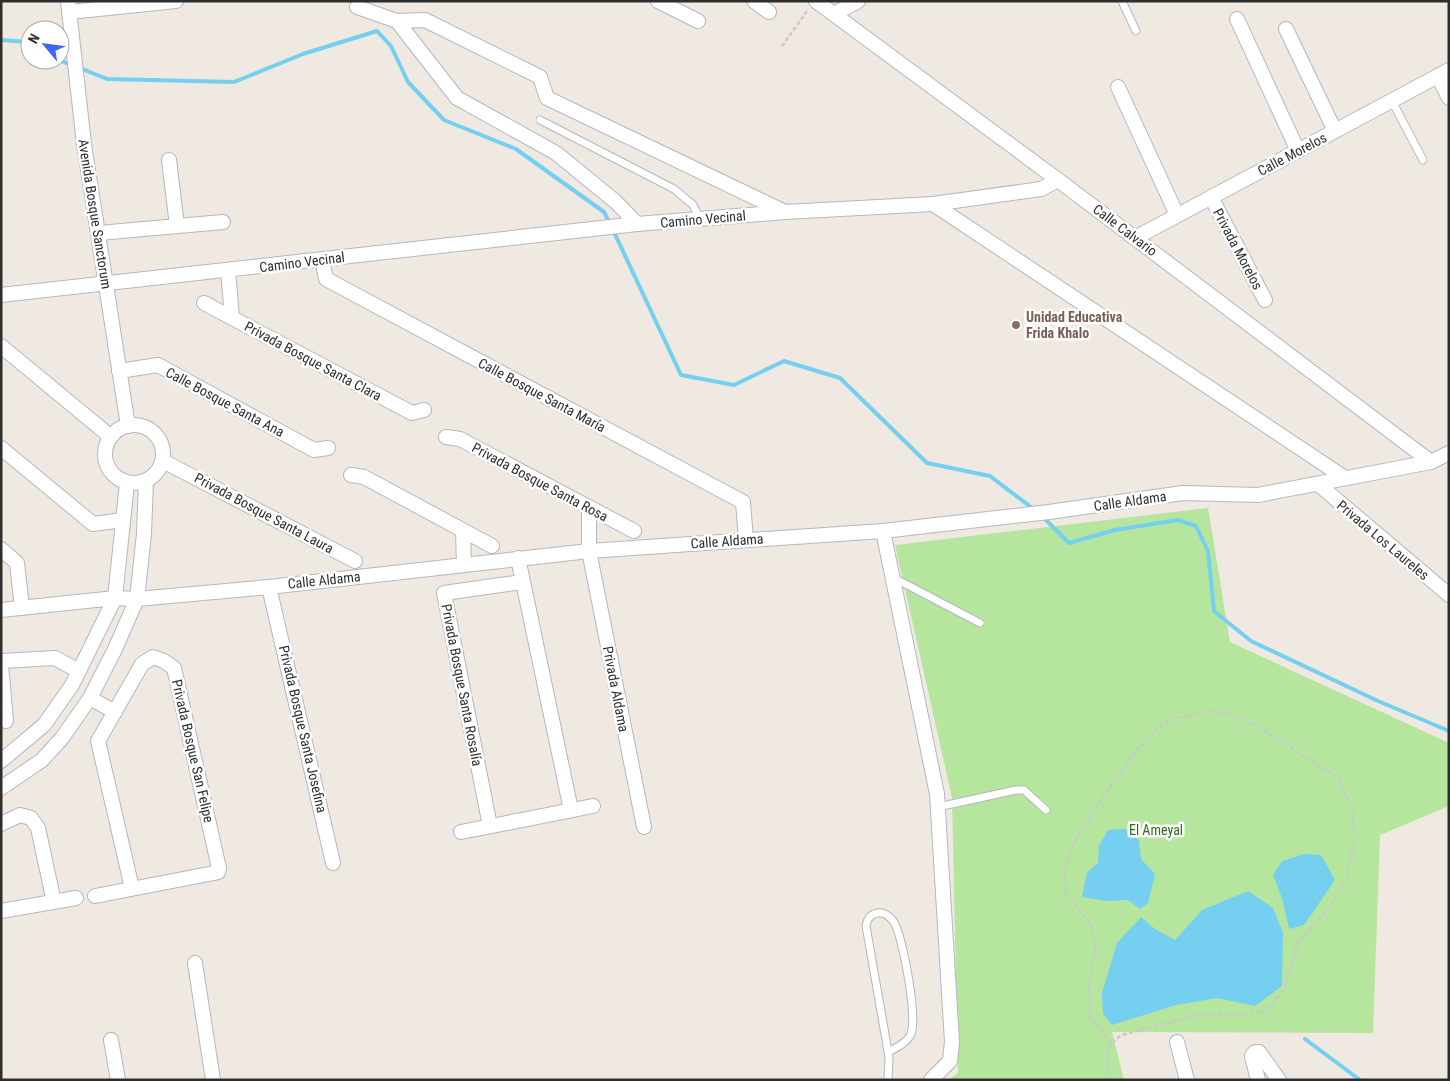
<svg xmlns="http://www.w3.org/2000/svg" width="1450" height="1081" viewBox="0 0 1450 1081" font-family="'Roboto Condensed',sans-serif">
	<rect width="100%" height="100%" fill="#efe9e1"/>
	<path fill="#b6e59e" d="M1208,508L1230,642L1449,743V806L1380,835L1373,1033L1112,1032L1124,1080H949L958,1073L952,797L895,545Z"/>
	<g fill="#75cff0">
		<path d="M1125,829L1139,840L1141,859L1155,874L1148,903L1140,909L1128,900L1107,901L1082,897L1087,872L1098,863L1099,846L1108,830Z"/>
		<path d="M1304,854L1321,855L1335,880L1304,925L1289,929L1282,898L1273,875L1282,861Z"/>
		<path d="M1248,891L1273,908L1283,932L1282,986L1255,1006L1217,998L1176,1005L1112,1025L1103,1014L1102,993L1117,943L1141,917L1155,929L1175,940L1202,910Z"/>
	</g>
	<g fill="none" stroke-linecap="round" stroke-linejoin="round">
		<g stroke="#75cff0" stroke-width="4">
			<path d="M1,40L30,42"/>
			<path d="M59,60L71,65"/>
			<path d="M80,68L107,79L234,82L303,54L377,31L391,46L408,82L444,120L516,149L604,212L610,224"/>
			<path d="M613,230L681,375L734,385L784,361L840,378L927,463L990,476L1035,510"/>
			<path d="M1042,516L1069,543L1115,530L1178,520L1196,526L1208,551L1214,611L1251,641L1378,701L1449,731"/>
			<path d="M1305,1039L1360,1080"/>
		</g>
		<g stroke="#b4b7c1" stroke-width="9">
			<g id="service">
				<path d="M1122,1L1136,31"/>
				<path d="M1392,101L1423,160"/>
				<path d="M540,120L674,189L693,205L700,219"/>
				<path d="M892,577L980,623"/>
				<path d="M938,807L1016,790H1024L1046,810"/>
				<path d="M888,1080L889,1057L866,926C867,920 869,916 874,914C883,910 889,916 894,922C903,937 919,1023 910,1036C905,1044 896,1048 888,1052"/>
			</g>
		</g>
		<g stroke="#b4b7c1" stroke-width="16">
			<g id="minor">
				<path d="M68,1L84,144L128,426"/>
				<path d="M658,1L698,21"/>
				<path d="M754,1L769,12"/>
				<path d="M816,1L1058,180L1431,462"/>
				<path d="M357,7L397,21L457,98L556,153L616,202L637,224"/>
				<path d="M69,12L176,1"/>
				<path d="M834,14L858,1"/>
				<path d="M1237,19L1298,151"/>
				<path d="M397,21L425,20L540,77L547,98L785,212L933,204L1041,189L1058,180"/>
				<path d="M1286,29L1335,131"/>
				<path d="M1438,76L1449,98"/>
				<path d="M1118,87L1177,215"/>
				<path d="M169,160L177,226"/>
				<path d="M1211,197L1265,300"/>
				<path d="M933,204L1345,478"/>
				<path d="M99,233L223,222"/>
				<path d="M1135,238L1449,70"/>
				<path d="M322,259L326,279L743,502L746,540"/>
				<path d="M228,271L232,317"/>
				<path d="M1,295L637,224L785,212"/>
				<path d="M204,303L412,413L424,410"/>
				<path d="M1,346L111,437"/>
				<path d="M119,371L158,365L314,450L328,448"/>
				<circle cx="134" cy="454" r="29"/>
				<path d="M446,437L460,439L634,531"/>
				<path d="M1,448L93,524L123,520"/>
				<path d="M163,461L355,561"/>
				<path d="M351,475L364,477L492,546"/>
				<path d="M1318,484L1449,595"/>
				<path d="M589,507V551L644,827"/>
				<path d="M463,531L464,565"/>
				<path d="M883,531L937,794L952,1042L950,1061L931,1080"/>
				<path d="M1,549L17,563L22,608"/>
				<path d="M518,558L571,810"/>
				<path d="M269,587L333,863"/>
				<path d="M1,610L115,598L137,599L269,587L589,551L883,531L1049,512L1183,493L1258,495L1431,462L1449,453"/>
				<path d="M1,661L55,658L79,671"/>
				<path d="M1,664L6,721"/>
				<path d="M90,698L115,712"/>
				<path d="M1,761L44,725L72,685L115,598L127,483"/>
				<path d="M1,788L42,760L62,738L90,698L115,649L137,599L144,534L146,481"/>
				<path d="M1,824L20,815L31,818L38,828L54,902"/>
				<path d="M490,826L444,593L522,582"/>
				<path d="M461,832L593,806"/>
				<path d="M95,896L214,873L218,872L219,868L174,668L164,661L153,657L142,664L98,741L132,888"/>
				<path d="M1,911L76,898"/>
				<path d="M195,963L213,1080"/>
				<path d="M111,1040L118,1080"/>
				<path d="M1177,1042L1187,1080"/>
				<path d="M1258,1080L1252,1056L1255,1052H1259L1279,1080"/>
			</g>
		</g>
		<g stroke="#c9c9c9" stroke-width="2.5" stroke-dasharray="4 2.5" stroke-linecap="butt">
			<path d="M782,46L807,11"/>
			<path d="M1110,1080C1107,1058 1101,1048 1122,1035L1201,1014H1255L1268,1009L1284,990L1297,945L1335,900L1347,877L1355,836L1352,811L1338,777L1255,725L1227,713L1211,711L1177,718L1161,726L1140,746L1099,803L1074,842L1066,864L1064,881L1067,895L1089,921L1096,942L1089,987L1090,1018L1111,1042"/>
		</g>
		<use href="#service" stroke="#fff" stroke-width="7"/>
		<use href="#minor" stroke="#fff" stroke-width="14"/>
	</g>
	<circle fill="#8d6e63" stroke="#fff" stroke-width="2" cx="1016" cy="325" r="5"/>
	<g text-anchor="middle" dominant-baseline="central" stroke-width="5" stroke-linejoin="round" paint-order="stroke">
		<g font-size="14" fill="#2e2e2e" stroke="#fff">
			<text transform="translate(1292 154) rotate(-28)">Calle Morelos</text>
			<text transform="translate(95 214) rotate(81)">Avenida Bosque Sanctorum</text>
			<text transform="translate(703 219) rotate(-5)">Camino Vecinal</text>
			<text transform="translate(1125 230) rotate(37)">Calle Calvario</text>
			<text transform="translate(1238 249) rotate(62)">Privada Morelos</text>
			<text transform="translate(302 262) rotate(-7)">Camino Vecinal</text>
			<text transform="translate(313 361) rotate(28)">Privada Bosque Santa Clara</text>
			<text transform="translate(542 395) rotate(28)">Calle Bosque Santa María</text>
			<text transform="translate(225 402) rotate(28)">Calle Bosque Santa Ana</text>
			<text transform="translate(540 482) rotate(28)">Privada Bosque Santa Rosa</text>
			<text transform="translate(1130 501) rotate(-8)">Calle Aldama</text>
			<text transform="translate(264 513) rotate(28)">Privada Bosque Santa Laura</text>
			<text transform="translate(1383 540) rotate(40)">Privada Los Laureles</text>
			<text transform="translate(727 541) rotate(-4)">Calle Aldama</text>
			<text transform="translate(324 580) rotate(-6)">Calle Aldama</text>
			<text transform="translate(462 685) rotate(79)">Privada Bosque Santa Rosalía</text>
			<text transform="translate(616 689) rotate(79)">Privada Aldama</text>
			<text transform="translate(303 729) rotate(77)">Privada Bosque Santa Josefina</text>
			<text transform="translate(193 751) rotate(77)">Privada Bosque San Felipe</text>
		</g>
		<g font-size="14" font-weight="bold" fill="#785e54" stroke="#fff" text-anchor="start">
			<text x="1026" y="317">Unidad Educativa<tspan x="1026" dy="16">Frida Khalo</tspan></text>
		</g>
		<g font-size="14" fill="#2c6e1b" stroke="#fff">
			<text x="1156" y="830">El Ameyal</text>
		</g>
	</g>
	<rect width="1450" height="1081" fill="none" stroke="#2e2e2e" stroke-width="5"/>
	<g transform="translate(45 45) rotate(299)"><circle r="24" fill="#ffffff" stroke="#ababab"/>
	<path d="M0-4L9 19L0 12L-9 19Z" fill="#4264fb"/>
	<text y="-8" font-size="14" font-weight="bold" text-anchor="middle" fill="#2e2e2e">N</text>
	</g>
</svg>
